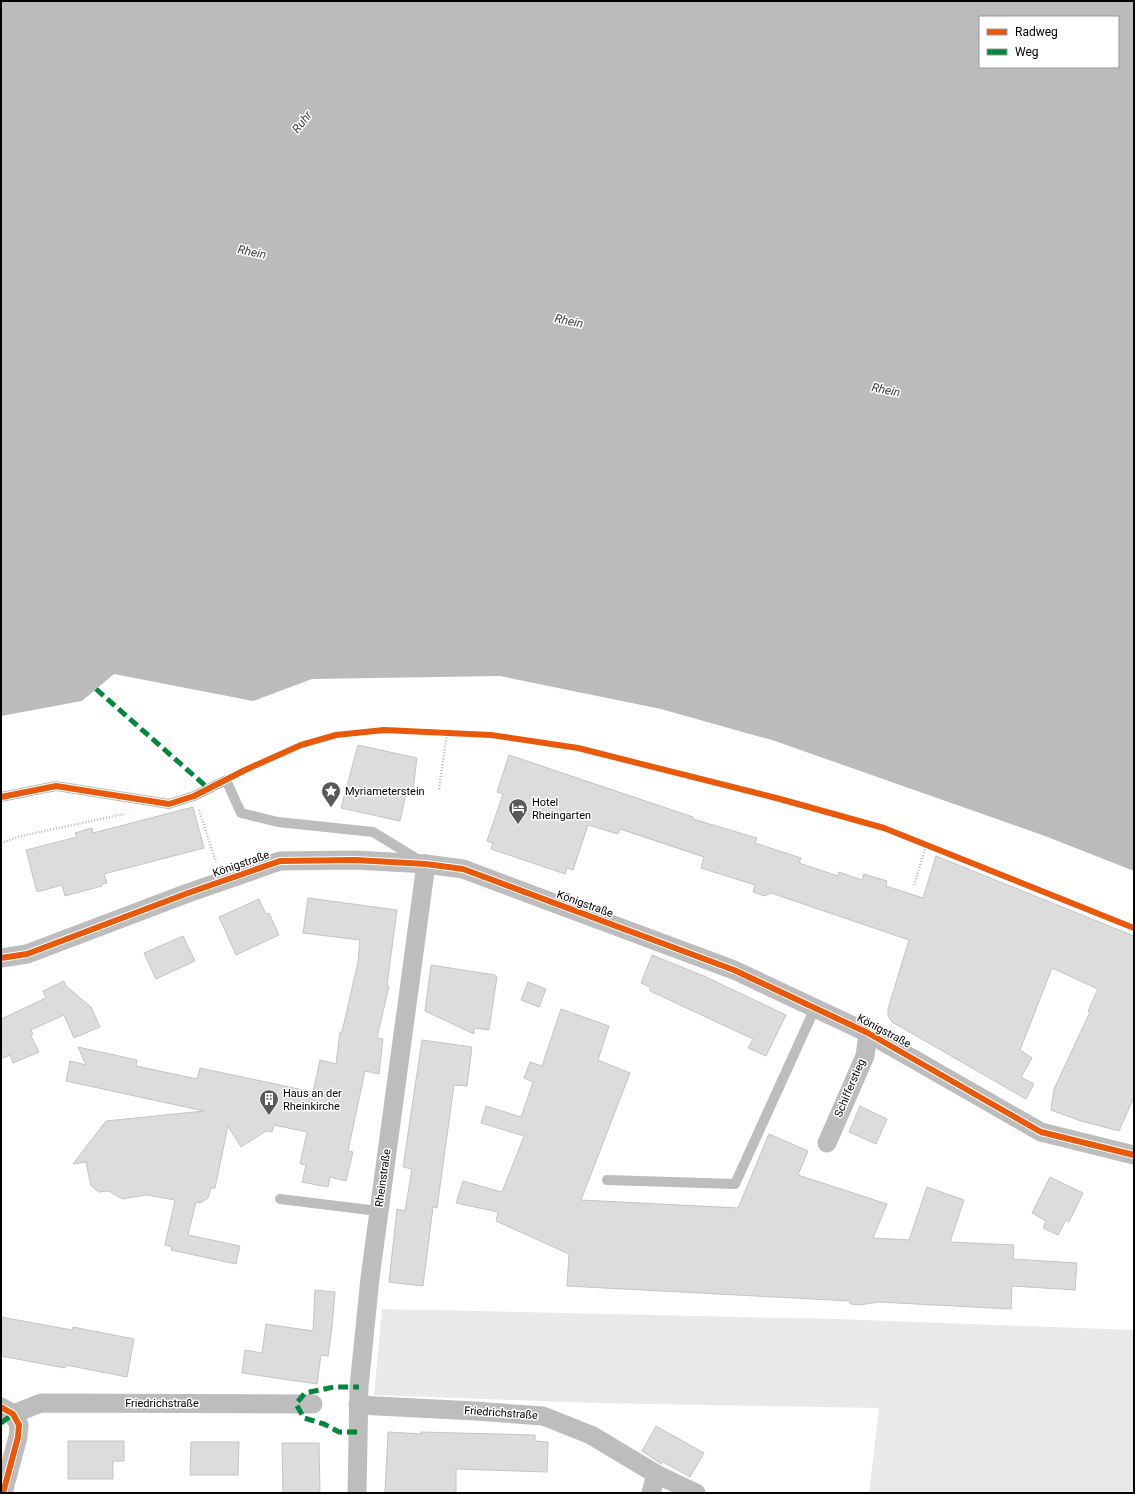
<svg xmlns="http://www.w3.org/2000/svg" width="1135" height="1494" viewBox="0 0 1135 1494" font-family="Roboto,sans-serif">
	<rect width="100%" height="100%" fill="#fff"/>
	<path fill="#e9e9e9" d="M382,1309L835,1319L1134,1330V1493H869L879,1408L594,1403L374,1395Z"/>
	<path fill="#bbb" fill-rule="evenodd" d="M1,1H1134V871L1045,836L775,741L661,709L500,676L312,679L253,701L114,674L82,701L1,716ZM980,17H1118V67H980Z"/>
	<g fill="#dcdcdc" stroke="#c4c4c4">
		<path d="M358,745L417,758L413,791L407,789L400,821L341,808Z"/>
		<path d="M509,755L693,817V819L757,838L755,843L801,858L799,863L838,876L839,872L862,880L864,874L887,881L886,886L923,898L936,856L1134,936V1097L1119,1131L1081,1121L1051,1110L1054,1089L1090,1012L1088,1011L1098,989L1052,968L1020,1050L1032,1058L1021,1077L1034,1084L1026,1099L892,1022L888,1016V1009L909,940L771,893L765,896L753,892L755,885L701,868L704,857L620,829L618,834L588,825L573,870L567,868L565,874L491,849L493,843L487,841L503,794L497,792Z"/>
		<path d="M193,807L204,848L104,874L107,883L102,884V886L65,896L62,885L37,892L26,850L77,837L75,833L92,828L93,833Z"/>
		<path d="M308,898L397,910L387,985L389,986L377,1038L383,1039L379,1074L365,1071L348,1151L353,1152L346,1181L330,1177L328,1187L302,1182L306,1165L300,1164L307,1132L274,1125L272,1132L266,1131L241,1147L228,1126L215,1188H211L208,1198L200,1203L196,1202L188,1235L240,1246L236,1264L171,1250L172,1247L165,1245L175,1200L147,1195L122,1199L109,1191L99,1192L91,1186L86,1162L73,1164L106,1121L204,1111L66,1081L70,1061L86,1065L78,1047L137,1060L136,1066L197,1079L200,1068L313,1092L320,1060L336,1064L340,1032H342L358,962L360,940L303,933Z"/>
		<path d="M259,899L266,914L269,913L279,935L236,955L219,917Z"/>
		<path d="M183,936L195,961L156,979L144,953Z"/>
		<path d="M652,955L706,977L786,1015L766,1056L748,1048L753,1039L650,991V987L641,983Z"/>
		<path d="M431,965L495,975V976L497,977L489,1030L474,1028V1034L425,1011Z"/>
		<path d="M64,981L66,986L91,1007L100,1027L74,1038L64,1015L31,1030L33,1034L31,1036L39,1052L13,1063L10,1055L1,1059V1019L46,998L43,991Z"/>
		<path d="M528,982L546,989L539,1007L521,1000Z"/>
		<path d="M561,1009L609,1026L598,1060L630,1073L581,1200L738,1208L769,1134L808,1151L798,1175L887,1204L873,1238L909,1240L927,1187L964,1200L950,1242L1014,1245L1013,1259L1077,1263L1075,1290L1012,1286L1011,1309L879,1302L859,1305L850,1304V1301L567,1286L569,1254L496,1221L498,1212L456,1203L463,1181L502,1192L524,1136L481,1123L486,1106L521,1117L533,1082L524,1078L530,1062L542,1066Z"/>
		<path d="M422,1040L472,1047L467,1086L454,1085L437,1208L433,1207L423,1286L389,1282L397,1209L405,1211L412,1169L403,1167Z"/>
		<path d="M860,1106L887,1119L876,1144L849,1132Z"/>
		<path d="M1050,1177L1083,1193L1069,1222L1066,1220L1058,1235L1043,1228L1046,1221L1032,1213Z"/>
		<path d="M315,1290L335,1292L332,1327L328,1356L321,1355L317,1384L242,1373L245,1350L262,1353L266,1324L313,1331Z"/>
		<path d="M1,1317L72,1330L73,1327L134,1339L127,1377L66,1365L65,1368L1,1356Z"/>
		<path d="M656,1426L704,1453L690,1477L663,1462L661,1464L642,1451Z"/>
		<path d="M388,1432L422,1434L421,1432L535,1435V1441L548,1442L547,1472L456,1469V1493H385Z"/>
		<path d="M68,1441H124V1461H113V1479H68Z"/>
		<path d="M191,1442H239L238,1475H190Z"/>
		<path d="M282,1443H319L320,1493H283Z"/>
	</g>
	<g fill="none" stroke-linecap="round" stroke-linejoin="round">
		<g stroke="#b8b8b8" stroke-width="2.5" stroke-dasharray="1 2" stroke-linecap="butt">
			<path d="M439,789L447,734"/>
			<path d="M199,810L216,862"/>
			<path d="M1,843L21,836L124,814"/>
			<path d="M914,885L926,846"/>
		</g>
		<g stroke="#bdbdbd" stroke-width="10">
			<path d="M1,797L56,786L169,804L194,796L226,780L241,813L278,822L373,832L419,860"/>
			<path d="M607,1180L735,1184L815,1008"/>
			<path d="M280,1199L378,1211"/>
		</g>
		<g stroke="#bdbdbd" stroke-width="19">
			<path d="M1,958L27,954L188,893L280,861L355,860L426,864L463,869L734,970L868,1033L1041,1132L1134,1155"/>
			<path d="M827,1143L865,1056L868,1033"/>
			<path d="M358,1405L475,1411L543,1416L591,1435L656,1474L696,1493"/>
			<path d="M1,1407L13,1414L19,1425L18,1437L3,1493"/>
			<path d="M13,1414L41,1403L313,1404"/>
			<path d="M357,1493L359,1387L370,1278L426,864"/>
			<path d="M651,1493L656,1474"/>
		</g>
		<g stroke="#00873e" stroke-width="5" stroke-dasharray="10 5" stroke-linecap="butt">
			<path d="M96,689L209,789"/>
			<path d="M1,1423L13,1414"/>
			<path d="M357,1432H339L324,1424L304,1418L296,1404L305,1393L334,1387H359"/>
		</g>
		<g stroke="#fff" stroke-width="8">
			<g id="cycleway">
				<path d="M1,797L56,786L169,804L194,796L245,770L301,745L336,735L384,730L491,735L578,748L780,799L884,828L1134,928"/>
				<path d="M1,958L27,954L188,893L280,861L355,860L426,864L463,869L734,970L868,1033L1041,1132L1134,1155"/>
				<path d="M1,1407L13,1414L19,1425L18,1437L3,1493"/>
			</g>
		</g>
		<use href="#cycleway" stroke="#e8590c" stroke-width="6"/>
	</g>
	<defs>
		<g id="sight-pin" transform="scale(1)"><path d="M0 17L-7.5 6A9.5 9.5 0 1 1 7.5 6Z" fill="#595959" stroke="#fff"/><path d="M0-6L1.8-2.2L6-1.7L2.9 1.2L3.7 5.4L0 3.3L-3.7 5.4L-2.9 1.2L-6-1.7L-1.8-2.2Z" fill="#fff"/></g>
		<g id="hotel-pin" transform="scale(1)"><path d="M0 17L-7.5 6A9.5 9.5 0 1 1 7.5 6Z" fill="#595959" stroke="#fff"/><path d="M-6-4.5h1.5V1H6V5H4.5V3h-9V5H-6ZM-4 0a1.8 1.8 0 1 1 3.6 0ZM.5 0V-2.5h3Q6-2.5 6 0Z" fill="#fff"/></g>
		<g id="building-pin" transform="scale(1)"><path d="M0 17L-7.5 6A9.5 9.5 0 1 1 7.5 6Z" fill="#595959" stroke="#fff"/><path d="M-4-6H4V6H1V3H-1V6H-4ZM-2.5-4.3h1.7v1.8h-1.7ZM.8-4.3h1.7v1.8H.8ZM-2.5-1h1.7V.8h-1.7ZM.8-1h1.7V.8H.8Z" fill="#fff"/></g>
	</defs>
	<g fill-rule="evenodd">
		<use href="#sight-pin" x="331" y="791"/>
		<use href="#hotel-pin" x="518" y="808"/>
		<use href="#building-pin" x="269" y="1099"/>
	</g>
	<g text-anchor="middle" dominant-baseline="central" stroke-width="3" stroke-linejoin="round" paint-order="stroke">
		<g font-size="11" fill="#000" stroke="#fff" text-anchor="start">
			<text x="345" y="791">Myriameterstein</text>
			<text x="532" y="802">Hotel<tspan x="532" dy="13">Rheingarten</tspan></text>
			<text x="283" y="1093">Haus an der<tspan x="283" dy="13">Rheinkirche</tspan></text>
		</g>
		<g font-size="11" fill="#000" stroke="#fff">
			<text transform="translate(241 864) rotate(-19)">Königstraße</text>
			<text transform="translate(585 904) rotate(20)">Königstraße</text>
			<text transform="translate(884 1031) rotate(28)">Königstraße</text>
			<text transform="translate(850 1088) rotate(-67)">Schifferstieg</text>
			<text transform="translate(383 1178) rotate(-82)">Rheinstraße</text>
			<text x="162" y="1403">Friedrichstraße</text>
			<text transform="translate(501 1413) rotate(4)">Friedrichstraße</text>
		</g>
		<g font-size="12" font-style="italic" fill="#3f3f3f" stroke="#fff">
			<text transform="translate(302 122) rotate(-52)">Ruhr</text>
			<text transform="translate(252 252) rotate(12)">Rhein</text>
			<text transform="translate(569 321) rotate(12)">Rhein</text>
			<text transform="translate(886 390) rotate(12)">Rhein</text>
		</g>
	</g>
	<rect width="1135" height="1494" fill="none" stroke="#000000" stroke-width="4"/>
	<rect x="979" y="16" width="140" height="52" fill="#ffffff" stroke="#999999"/>
	<rect x="987" y="29" width="20" height="6" fill="#e8590c" stroke="#999999"/>
	<text x="1015" y="36" font-size="12" fill="#000000">Radweg</text>
	<rect x="987" y="49" width="20" height="6" fill="#00873e" stroke="#999999"/>
	<text x="1015" y="56" font-size="12" fill="#000000">Weg</text>
</svg>
